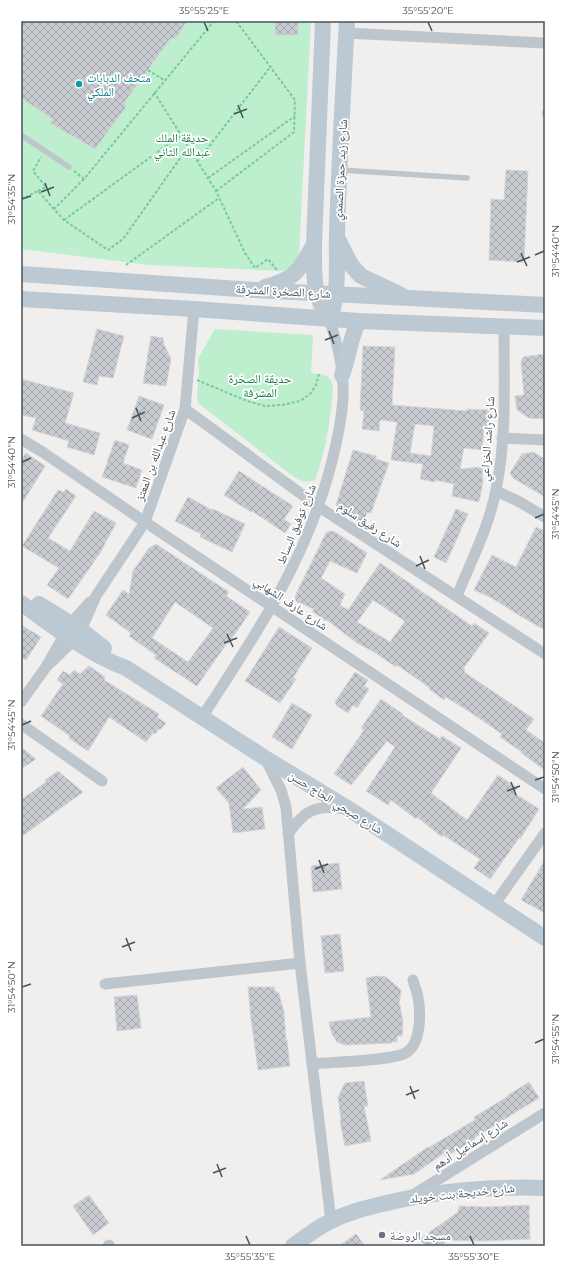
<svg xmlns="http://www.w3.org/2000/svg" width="566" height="1267" viewBox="0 0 566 1267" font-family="Montserrat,'Noto Naskh Arabic',sans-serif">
	<defs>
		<pattern id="building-cross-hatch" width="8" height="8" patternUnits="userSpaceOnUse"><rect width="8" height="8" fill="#c8ccd1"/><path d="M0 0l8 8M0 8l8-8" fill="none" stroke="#a4a8ad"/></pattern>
	</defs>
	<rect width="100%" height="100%" fill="#f1eeee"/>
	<g fill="#bdeecd">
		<path d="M21,21H311L299,254C297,263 291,268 282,271L149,265L21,249Z"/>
		<path d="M215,329L313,335L311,373C323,375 329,373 333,386C331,418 326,450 315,480C306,483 302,482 294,477L198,403L197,398L199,370L198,359Z"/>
	</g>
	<g fill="url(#building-cross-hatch)" stroke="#d2d5da" fill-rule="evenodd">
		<path d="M21,21H187L176,38L170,39L124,103L126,107L95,149L50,123L53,119L21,98Z"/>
		<rect x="275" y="21" width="23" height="14"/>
		<path d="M506,170L528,171L524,262L489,260L491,199L504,200Z"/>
		<path d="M97,329L124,336L113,378L99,376L97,385L83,382Z"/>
		<path d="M151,336L163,338L164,345L171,359L166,386L143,383Z"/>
		<path d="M363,346L395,347L392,405L467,411V409L489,410L488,429H484L482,450L464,448L460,469L482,467L483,481L479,502L452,496L454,484L435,480V482L420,479L423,464L391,460L397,422L380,420L379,431L362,429L364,411L360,410ZM415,424L434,426L431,456L410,453Z"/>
		<path d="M544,354L545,419L529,418L517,410L515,396L524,395L521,362L523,357Z"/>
		<path d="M21,379L74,393L65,423L100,433L94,455L67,447L69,441L32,430L36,418L21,415Z"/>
		<path d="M139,396L164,405L152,439L127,430Z"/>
		<path d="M115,440L129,445L123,463L142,470L136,488L102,477Z"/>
		<path d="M353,450L376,456V459L389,463L371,513L367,512L364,523L350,519L351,514L344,511L336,505Z"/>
		<path d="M533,452L545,459V497L513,478L510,473L522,454Z"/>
		<path d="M26,453L45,466L21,505V460Z"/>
		<path d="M239,471L293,506L284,519L291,524L285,533L252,511L251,512L224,495Z"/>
		<path d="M66,489L76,496L48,538L70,551L94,511L116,523L100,553L68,599L47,585L59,568L22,546L58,490L63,492Z"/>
		<path d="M188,497L212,510L213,509L245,524L232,552L200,537L201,534L175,521Z"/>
		<path d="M456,509L468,514L446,563L434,557Z"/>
		<path d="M536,527L545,531V630L522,617L490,597L474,590L492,555L516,567Z"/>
		<path d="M330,531L335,532L367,553L357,573L330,561L321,578L345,594L340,605L348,610L380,563L472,626L474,623L489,633L463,669L465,670L464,672L534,719L526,730L545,743V770L521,753L522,752L500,737L502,734L470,712L446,697L444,700L429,689L430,688L397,665L396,667L374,652L357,643L327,620L326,621L312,611L314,609L297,602L295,599L296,594L326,533ZM373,600L405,621L390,642L357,622Z"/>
		<path d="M156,544L229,592L226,596L250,612L228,644L227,643L197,686L154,658L156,655L129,636L131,633L106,615L123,590L129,594L133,571L149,548ZM175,602L213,628L188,662L152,638Z"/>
		<path d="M21,625L41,637L26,660L21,657Z"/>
		<path d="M279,627L312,648L293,678L296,679L280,703L245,681Z"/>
		<path d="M89,666L105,677L104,680L159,714L157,717L166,723L161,729H159L155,734L153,733L146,742L109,717L88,751L69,738L70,736L41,716L63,684L57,680L63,671L70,675L74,670L80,674Z"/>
		<path d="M355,672L368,680L364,686L369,689L357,708L353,705L348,713L337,706L335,702Z"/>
		<path d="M381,699L403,714L402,715L440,739L442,736L461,748L431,793L467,820L498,775L517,788L514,793L539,809L520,839L519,838L490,879L474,868L480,859L443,835L442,837L417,817L416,819L391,800L388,805L366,791L395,747L387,741L351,785L334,774L364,730L361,728Z"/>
		<path d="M292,703L312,715L292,749L272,737Z"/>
		<path d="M21,747L36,759L21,769Z"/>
		<path d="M243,767L261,790L243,809L262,807L265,829L233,833L229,803L216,788Z"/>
		<path d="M58,771L83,792L21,837V800L46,782L45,780Z"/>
		<path d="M545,860V913L521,900Z"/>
		<path d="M339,863L342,889L313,892L311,866Z"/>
		<path d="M340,934L344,971L325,973L321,936Z"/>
		<path d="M377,976L386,977L401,990L399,1005H400L403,1023L402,1036H397V1042L392,1041V1043L344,1045L337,1042L332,1034L329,1022L371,1017L366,978Z"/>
		<path d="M248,987H274L275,991L279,993L284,1013L286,1040H287L290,1066L258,1070L251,1019Z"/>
		<path d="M137,995L141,1028L117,1031L114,997Z"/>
		<path d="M364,1081L368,1106H364L371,1141L345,1146L340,1121L341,1120L338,1097L345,1083Z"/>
		<path d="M529,1082L539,1098L474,1138L475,1139L446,1157L444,1153L414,1174L380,1180L428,1147V1148L475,1120L474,1117L507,1097V1096Z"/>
		<path d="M89,1195L109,1223L93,1235L73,1206Z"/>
		<path d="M529,1205L530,1239L483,1241L449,1240L440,1246H425L420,1239L458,1212L459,1206L485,1207Z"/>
		<path d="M356,1234L365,1246H339Z"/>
	</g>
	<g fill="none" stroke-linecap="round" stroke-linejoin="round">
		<g stroke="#76cb9c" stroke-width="2" stroke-dasharray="3 2" stroke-linecap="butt">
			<path d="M148,70L164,80"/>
			<path d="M154,92L216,191L245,253L255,268L268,259L277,270"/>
			<path d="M197,162L271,66"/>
			<path d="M74,171L84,179L214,21"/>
			<path d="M208,178L295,116"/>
			<path d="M84,179L54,209L64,220L108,250L123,239L188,147"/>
			<path d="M38,191L46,187L33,171L41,157"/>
			<path d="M216,191L294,132L295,100L236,21"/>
			<path d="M21,197L24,198L38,191L54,209"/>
			<path d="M64,220L181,135"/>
			<path d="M126,265L219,198"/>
			<path d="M197,380L247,401L265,406L282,405L300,401L310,394L316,385L319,374"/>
		</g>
		<g stroke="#bdc6cd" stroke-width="5.5">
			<path d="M545,115V112"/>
			<path d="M21,135L69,167"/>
			<path d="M340,170L467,178"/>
		</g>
		<g stroke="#bdc6cd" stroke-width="11">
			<path d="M346,33L545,43"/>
			<path d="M185,409L319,507L545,654"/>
			<path d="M502,438L545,440"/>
			<path d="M21,439L44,453L145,522L545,789"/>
			<path d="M496,491L518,501L545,517"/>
			<path d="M457,596C471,561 489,527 496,490C507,437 504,380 504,326"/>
			<path d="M46,667L74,640L81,630L96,596L145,522L185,409L194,309"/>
			<path d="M21,702L46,667L71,623L90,602"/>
			<path d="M202,717C253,639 302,567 328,476C335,451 341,425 343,399C344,372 338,344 329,319"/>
			<path d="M21,724L102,781"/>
			<path d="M266,760L281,790L286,807L300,963L331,1221"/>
			<path d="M288,834C304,811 315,804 344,809"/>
			<path d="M494,905L545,833"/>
			<path d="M105,984L300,963"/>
			<path d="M312,1064C330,1062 395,1061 407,1052C421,1043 421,1013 418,997C417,991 414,985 413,980"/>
			<path d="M413,1195L545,1113"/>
			<path d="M108,1246L109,1245"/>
		</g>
		<g stroke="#bcc8d2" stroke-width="16">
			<path d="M323,21L314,244C314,272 312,295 329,319C340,297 336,260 337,234C339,163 343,92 347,21"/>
			<path d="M338,239L351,265L361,276L401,295"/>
			<path d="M21,274L254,290L545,305"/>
			<path d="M265,287C294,280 300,270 313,246"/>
			<path d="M21,299L194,309L359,321L545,328"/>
			<path d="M342,375C349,357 349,339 359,321"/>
			<path d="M21,603C53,626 88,654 126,668L265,758L349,809L545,938"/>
			<path d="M39,604L81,630L104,648"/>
			<path d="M293,1246C305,1237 318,1227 331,1221C346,1213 362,1209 378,1205C433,1191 489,1186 545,1188"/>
		</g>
	</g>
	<path fill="none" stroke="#47535b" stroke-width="1.5" d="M204,22L208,31M428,22L432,31M238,105L243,118M234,114L247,109M45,183L50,196M41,192L54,187M22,199L31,196M521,253L527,266M535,255L544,251M517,262L530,257M329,331L334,344M325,340L338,335M136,408L141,421M132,418L145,412M22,462L31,458M535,518L544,514M420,556L425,569M416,566L429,560M227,634L233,647M224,643L237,638M22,725L31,721M535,780L544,777M511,782L516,795M507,791L520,786M319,860L324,873M315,869L328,864M126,938L131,951M122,947L135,942M22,987L31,984M535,1043L544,1039M410,1086L415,1099M406,1095L419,1090M217,1164L222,1177M213,1173L226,1168M246,1236L250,1245M470,1236L474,1245"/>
	<circle fill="#0f9aa8" stroke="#fff" stroke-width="1.5" cx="79" cy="84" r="4"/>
	<circle fill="#6b7280" stroke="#fff" stroke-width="1.5" cx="382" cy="1235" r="4"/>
	<g text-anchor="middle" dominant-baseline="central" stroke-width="3.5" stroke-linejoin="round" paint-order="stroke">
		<g font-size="12" fill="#0d838f" stroke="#fff" text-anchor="start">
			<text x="87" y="77">متحف الدبابات<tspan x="87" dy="14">الملكي</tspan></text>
		</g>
		<g font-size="12" fill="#197b44" stroke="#fff">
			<text x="182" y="137">حديقة الملك<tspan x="182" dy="14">عبدالله الثاني</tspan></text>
			<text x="260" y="378">حديقة الصخرة<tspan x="260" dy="14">المشرفة</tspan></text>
		</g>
		<g font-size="12" fill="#47535b" stroke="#fff">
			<text transform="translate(340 170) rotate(-87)">شارع زيد حمزة الصمدي</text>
			<text transform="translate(283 291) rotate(3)">شارع الصخرة المشرفة</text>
			<text transform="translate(487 439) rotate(-86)">شارع راشد الخزاعي</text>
			<text transform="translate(155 455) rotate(-70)">شارع عبدالله بن المعتز</text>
			<text transform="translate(296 524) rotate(-68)">شارع توفيق البساط</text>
			<text transform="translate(370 524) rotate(33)">شارع رفيق سلوم</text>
			<text transform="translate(291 603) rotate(34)">شارع عارف الشهابي</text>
			<text transform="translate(336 802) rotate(32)">شارع صبحي الحاج حسن</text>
			<text transform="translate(470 1144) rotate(-32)">شارع إسماعيل أدهم</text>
			<text transform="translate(462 1193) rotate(-6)">شارع خديجة بنت خويلد</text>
		</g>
		<g font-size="12" fill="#5b616d" stroke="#fff" text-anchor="start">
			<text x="390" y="1235">مسجد الروضة</text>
		</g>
	</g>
	<rect width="566" height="1267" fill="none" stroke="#ffffff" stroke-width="44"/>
	<rect x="22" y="22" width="522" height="1223" fill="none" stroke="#47535b" stroke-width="1.5"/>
	<g font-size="10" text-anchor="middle" fill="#47535b">
		<text x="204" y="14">35°55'25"E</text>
		<text x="428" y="14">35°55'20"E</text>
		<text transform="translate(11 199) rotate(-90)" y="4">31°54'35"N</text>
		<text transform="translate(555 251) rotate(-90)" y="4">31°54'40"N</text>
		<text transform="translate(11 462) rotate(-90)" y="4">31°54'40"N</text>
		<text transform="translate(555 514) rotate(-90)" y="4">31°54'45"N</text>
		<text transform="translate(11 725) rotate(-90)" y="4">31°54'45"N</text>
		<text transform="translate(555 777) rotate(-90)" y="4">31°54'50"N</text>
		<text transform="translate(11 987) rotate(-90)" y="4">31°54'50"N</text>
		<text transform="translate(555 1039) rotate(-90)" y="4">31°54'55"N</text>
		<text x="250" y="1260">35°55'35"E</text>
		<text x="474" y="1260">35°55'30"E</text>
	</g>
</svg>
